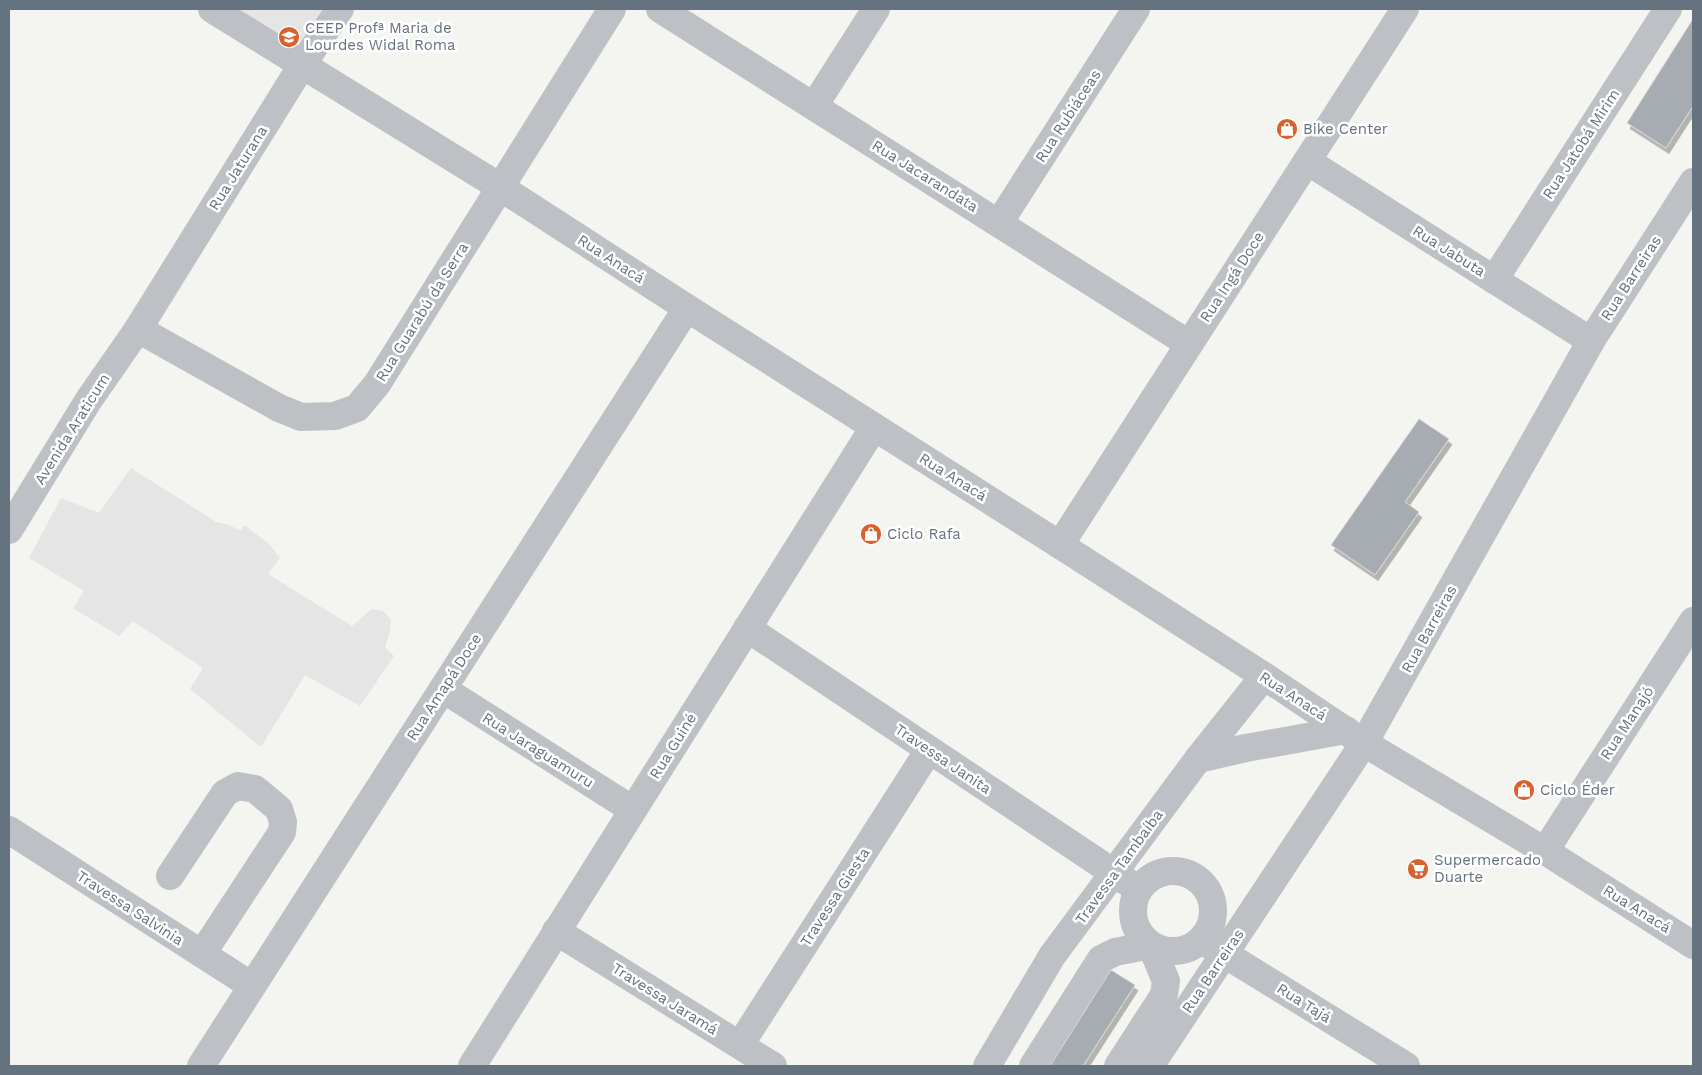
<svg xmlns="http://www.w3.org/2000/svg" width="1702" height="1075" viewBox="0 0 1702 1075" font-family="'Work Sans',sans-serif">
	<defs>
		<filter id="shadow"><feDropShadow dx="3" dy="5.5" stdDeviation="0" flood-color="#0004"/></filter>
	</defs>
	<rect width="100%" height="100%" fill="#f4f4f0"/>
	<g fill="#e4e5e4">
		<path d="M215,9H336L302,64Z"/>
		<path d="M131,468L216,522L229,525L241,531L244,525L268,543L280,558L268,574L352,626L372,609L383,611L391,620L390,632L385,647L394,656L360,706L305,675L261,747L190,689L203,668L133,621L119,636L73,608L84,591L29,558L61,498L99,513Z"/>
	</g>
	<g fill="#a6acb2" stroke="#d5d5d3" filter="url(#shadow)">
		<path d="M1693,19V106L1666,148L1627,123Z"/>
		<path d="M1419,419L1449,439L1405,502L1419,512L1375,575L1331,545Z"/>
		<path d="M1111,970L1135,985L1083,1066H1050Z"/>
	</g>
	<g fill="none" stroke-linecap="round" stroke-linejoin="round">
		<g stroke="#bdc0c4" stroke-width="28">
			<path d="M212,9L500,187L687,308L1060,545L1264,676L1364,743L1545,851L1693,945"/>
			<path d="M660,9L1189,344"/>
			<path d="M814,106L876,9"/>
			<path d="M1307,161L1591,341"/>
			<path d="M999,223L1136,9"/>
			<path d="M1494,280L1668,9"/>
			<path d="M138,329L279,408L301,417L335,416L357,408L377,384L612,9"/>
			<path d="M9,530L88,401L138,329L302,65L340,9"/>
			<path d="M1060,545L1405,9"/>
			<path d="M747,628L1138,889"/>
			<path d="M443,689L633,810"/>
			<path d="M1198,759L1246,748L1346,730"/>
			<path d="M9,830L252,986"/>
			<path d="M1545,851L1693,621"/>
			<circle cx="1173" cy="911" r="40"/>
			<path d="M170,876L225,793L238,786L255,789L279,809L283,822L282,832L202,954"/>
			<path d="M556,931L773,1066"/>
			<path d="M1210,945L1406,1066"/>
			<path d="M740,1045L929,750"/>
			<path d="M201,1066L687,308"/>
			<path d="M472,1066L874,427"/>
			<path d="M987,1066L1052,956L1198,759L1264,676"/>
			<path d="M1033,1066L1101,959L1115,952L1151,945L1166,981L1164,995L1118,1066"/>
			<path d="M1150,1066L1364,743L1591,341L1693,182"/>
		</g>
	</g>
	<defs>
		<g id="school-disc" transform="scale(1.125)"><circle r="9.5" fill="#d46330" stroke="#fff"/><path d="M0-5L7-2L0 1L-7-2ZM-4 1L0 2.5L4 1V4Q0 6-4 4Z" fill="#fff"/></g>
		<g id="shop-disc" transform="scale(1.125)"><circle r="9.5" fill="#d46330" stroke="#fff"/><path d="M-5-2.5h2.3a2.7 3.5 0 0 1 5.4 0H5L5.5 6h-11ZM-1.5-2.5h3a1.5 2.3 0 0 0-3 0Z" fill="#fff"/></g>
		<g id="supermarket-disc" transform="scale(1.125)"><circle r="9.5" fill="#d46330" stroke="#fff"/><path d="M-6-5.5h2.5l.6 2H6L4.5 2H-2.5L-4.4-4H-6ZM-1.5 3.2a1.3 1.3 0 1 0 .1 0ZM3 3.2a1.3 1.3 0 1 0 .1 0Z" fill="#fff"/></g>
	</defs>
	<g fill-rule="evenodd">
		<use href="#school-disc" x="289" y="37"/>
		<use href="#shop-disc" x="1287" y="129"/>
		<use href="#shop-disc" x="871" y="534"/>
		<use href="#shop-disc" x="1524" y="790"/>
		<use href="#supermarket-disc" x="1418" y="869"/>
	</g>
	<g text-anchor="middle" dominant-baseline="central" stroke-width="5" stroke-linejoin="round" paint-order="stroke">
		<g font-size="15" fill="#65727f" stroke="#fff" text-anchor="start">
			<text x="305" y="28">CEEP Profª Maria de<tspan x="305" dy="17">Lourdes Widal Roma</tspan></text>
			<text x="1303" y="129">Bike Center</text>
			<text x="887" y="534">Ciclo Rafa</text>
			<text x="1540" y="790">Ciclo Éder</text>
			<text x="1434" y="860">Supermercado<tspan x="1434" dy="17">Duarte</tspan></text>
		</g>
		<g font-size="15" fill="#65727f" stroke="#fff">
			<text transform="translate(1068 116) rotate(-57)">Rua Rubiáceas</text>
			<text transform="translate(1581 144) rotate(-57)">Rua Jatobá Mirim</text>
			<text transform="translate(238 168) rotate(-58)">Rua Jaturana</text>
			<text transform="translate(925 176) rotate(32)">Rua Jacarandata</text>
			<text transform="translate(1449 251) rotate(32)">Rua Jabuta</text>
			<text transform="translate(611 259) rotate(33)">Rua Anacá</text>
			<text transform="translate(1232 277) rotate(-57)">Rua Ingá Doce</text>
			<text transform="translate(1631 278) rotate(-57)">Rua Barreiras</text>
			<text transform="translate(422 312) rotate(-58)">Rua Guarabú da Serra</text>
			<text transform="translate(72 429) rotate(-58)">Avenida Araticum</text>
			<text transform="translate(953 477) rotate(32)">Rua Anacá</text>
			<text transform="translate(1429 629) rotate(-61)">Rua Barreiras</text>
			<text transform="translate(444 687) rotate(-57)">Rua Amapá Doce</text>
			<text transform="translate(1293 696) rotate(33)">Rua Anacá</text>
			<text transform="translate(1627 723) rotate(-57)">Rua Manajó</text>
			<text transform="translate(673 746) rotate(-58)">Rua Guiné</text>
			<text transform="translate(538 750) rotate(32)">Rua Jaraguamuru</text>
			<text transform="translate(943 759) rotate(34)">Travessa Janita</text>
			<text transform="translate(1119 867) rotate(-54)">Travessa Tambaíba</text>
			<text transform="translate(835 897) rotate(-57)">Travessa Giesta</text>
			<text transform="translate(130 908) rotate(33)">Travessa Salvinia</text>
			<text transform="translate(1637 909) rotate(32)">Rua Anacá</text>
			<text transform="translate(1213 971) rotate(-56)">Rua Barreiras</text>
			<text transform="translate(665 999) rotate(32)">Travessa Jaramá</text>
			<text transform="translate(1304 1003) rotate(32)">Rua Tajá</text>
		</g>
	</g>
	<rect width="1702" height="1075" fill="none" stroke="#65727f" stroke-width="20"/>
</svg>
